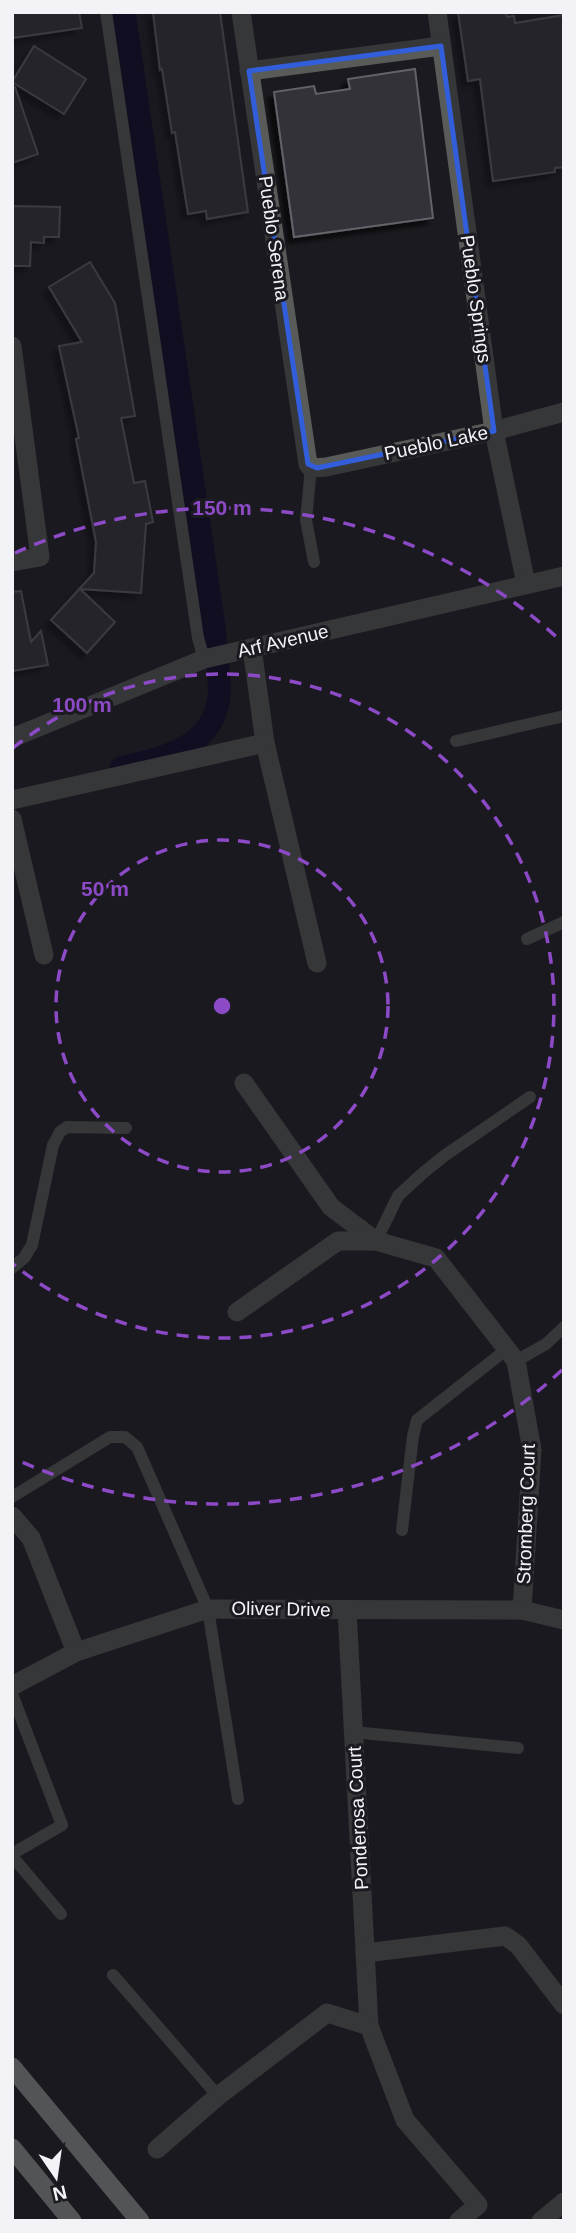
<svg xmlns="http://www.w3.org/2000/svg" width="576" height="2233" viewBox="0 0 576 2233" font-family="Arial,sans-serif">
	<defs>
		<filter id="shadow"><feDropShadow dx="-6" dy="6" stdDeviation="2" flood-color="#0009"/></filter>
	</defs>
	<rect width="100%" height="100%" fill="#1b1a20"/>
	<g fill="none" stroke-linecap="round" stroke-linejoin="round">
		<path stroke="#080023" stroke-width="23" d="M121,768C164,757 212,749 219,697C221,674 215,648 214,626L124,12"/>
	</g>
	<g fill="#313037" stroke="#636269" stroke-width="2" filter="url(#shadow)">
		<path d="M12,12H79L82,28L12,38Z"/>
		<path d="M153,12H220L248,212L207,219L206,211L188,214L175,132L172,133L162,69L160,70Z"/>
		<path d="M458,12H506L507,17L514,16L515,23L564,15V167L555,168V172L493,181L480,79L468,81Z"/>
		<path d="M34,46L86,79L64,114L12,82Z"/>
		<path d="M415,69L433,218L294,237L274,92L314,86L316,94L350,89L348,79Z"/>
		<path d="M15,87L38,154L12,163V88Z"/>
		<path d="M12,206L60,207L59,237H44V243L31,242L30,266H12Z"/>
		<path d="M90,262L115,303L135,416L121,418L134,483L145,481L153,522L146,524L141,593L80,589L115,622L87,653L51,620L94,573L96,542L76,439L79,438L59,346L82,342L49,287Z"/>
		<path d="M21,591L31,642L41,631L48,665L12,671V592Z"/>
	</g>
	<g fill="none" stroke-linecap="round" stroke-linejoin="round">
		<g stroke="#585b58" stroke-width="12">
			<path d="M106,12L198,638L204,659"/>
			<path d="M311,468L306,520L314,562"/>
			<path d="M456,741L564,716"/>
			<path d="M527,939L564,922"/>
			<path d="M376,1241L398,1196L423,1173L444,1156L530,1097"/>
			<path d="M12,1268L24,1258L32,1245L53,1145L60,1132L67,1127L126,1128"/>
			<path d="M516,1361L546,1344L564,1327"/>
			<path d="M12,1497L110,1437H125L137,1447L208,1609L238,1799"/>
			<path d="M402,1530L413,1436L417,1420L507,1349"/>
			<path d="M12,1694L62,1825L12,1854"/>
			<path d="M353,1732L518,1748"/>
			<path d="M12,1856L61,1914"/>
			<path d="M113,1975L218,2096"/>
		</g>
		<g stroke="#585b58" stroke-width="19">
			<path d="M241,12L308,464L311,468L326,467L494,431L564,412"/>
			<path d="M437,12L494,431L526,584"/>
			<path d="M249,71L441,46"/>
			<path d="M12,346L40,557L12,562"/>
			<path d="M252,648L265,743L317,963"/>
			<path d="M12,738L204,659L564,576"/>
			<path d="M12,800L265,743"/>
			<path d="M12,819L44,955"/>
			<path d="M244,1083L331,1207L376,1241"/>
			<path d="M237,1312L338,1241H376L436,1258L516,1361L532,1450L522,1610"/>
			<path d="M12,1516L31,1538L76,1652"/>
			<path d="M347,1610L369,2026L405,2120L478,2205L459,2221"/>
			<path d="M12,1686L76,1652L208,1609L522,1610L564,1620"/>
			<path d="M365,1953L505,1936L518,1945L564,2005"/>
			<path d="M157,2149L218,2096L327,2013L369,2026"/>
			<path d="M541,2221L564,2202"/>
		</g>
		<g stroke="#969b97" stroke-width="19">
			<path d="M12,2067L140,2221"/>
			<path d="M12,2148L72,2221"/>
		</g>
	</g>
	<path d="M0 0H576V2233H0ZM441,46L494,431L317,468L308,464L249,71Z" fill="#1b1a20" fill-opacity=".55" fill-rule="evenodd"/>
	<path fill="none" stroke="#325edb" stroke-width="5" stroke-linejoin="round" d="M441,46L494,431L317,468L308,464L249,71Z"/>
	<g fill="none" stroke="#8d4ac7" stroke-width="3.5" stroke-dasharray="12 9">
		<circle cx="222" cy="1006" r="166"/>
		<path d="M13 748A332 332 0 1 1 13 1264"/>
		<path d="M562 1370A498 498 0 0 1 15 1459M15 553A498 498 0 0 1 562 642"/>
	</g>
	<g text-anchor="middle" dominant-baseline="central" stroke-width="6" stroke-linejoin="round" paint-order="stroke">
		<g font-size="19" fill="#f3f3f7" stroke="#1b1a20">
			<text transform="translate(274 238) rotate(82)">Pueblo Serena</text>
			<text transform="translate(476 299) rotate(82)">Pueblo Springs</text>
			<text transform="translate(436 443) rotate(-12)">Pueblo Lake</text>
			<text transform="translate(283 641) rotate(-13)">Arf Avenue</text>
			<text transform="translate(526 1514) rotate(-88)">Stromberg Court</text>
			<text transform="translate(281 1609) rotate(1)">Oliver Drive</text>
			<text transform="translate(358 1818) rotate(-93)">Ponderosa Court</text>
		</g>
	</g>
	<circle cx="222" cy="1006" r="10" fill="#8d4ac7" stroke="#1b1a20" stroke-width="3.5"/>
	<g font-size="21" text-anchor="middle" font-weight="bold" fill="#8d4ac7" stroke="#1b1a20" stroke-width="6" stroke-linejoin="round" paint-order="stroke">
		<text x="222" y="515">150 m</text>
		<text x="82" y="712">100 m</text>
		<text x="105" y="896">50 m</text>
	</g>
	<rect width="576" height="2233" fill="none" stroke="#f3f3f7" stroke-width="28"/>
	<g transform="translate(56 2177) rotate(167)" stroke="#1b1a20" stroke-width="5" paint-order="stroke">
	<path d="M0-5L12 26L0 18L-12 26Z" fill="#f3f3f7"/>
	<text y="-10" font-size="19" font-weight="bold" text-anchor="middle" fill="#f3f3f7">N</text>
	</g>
</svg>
